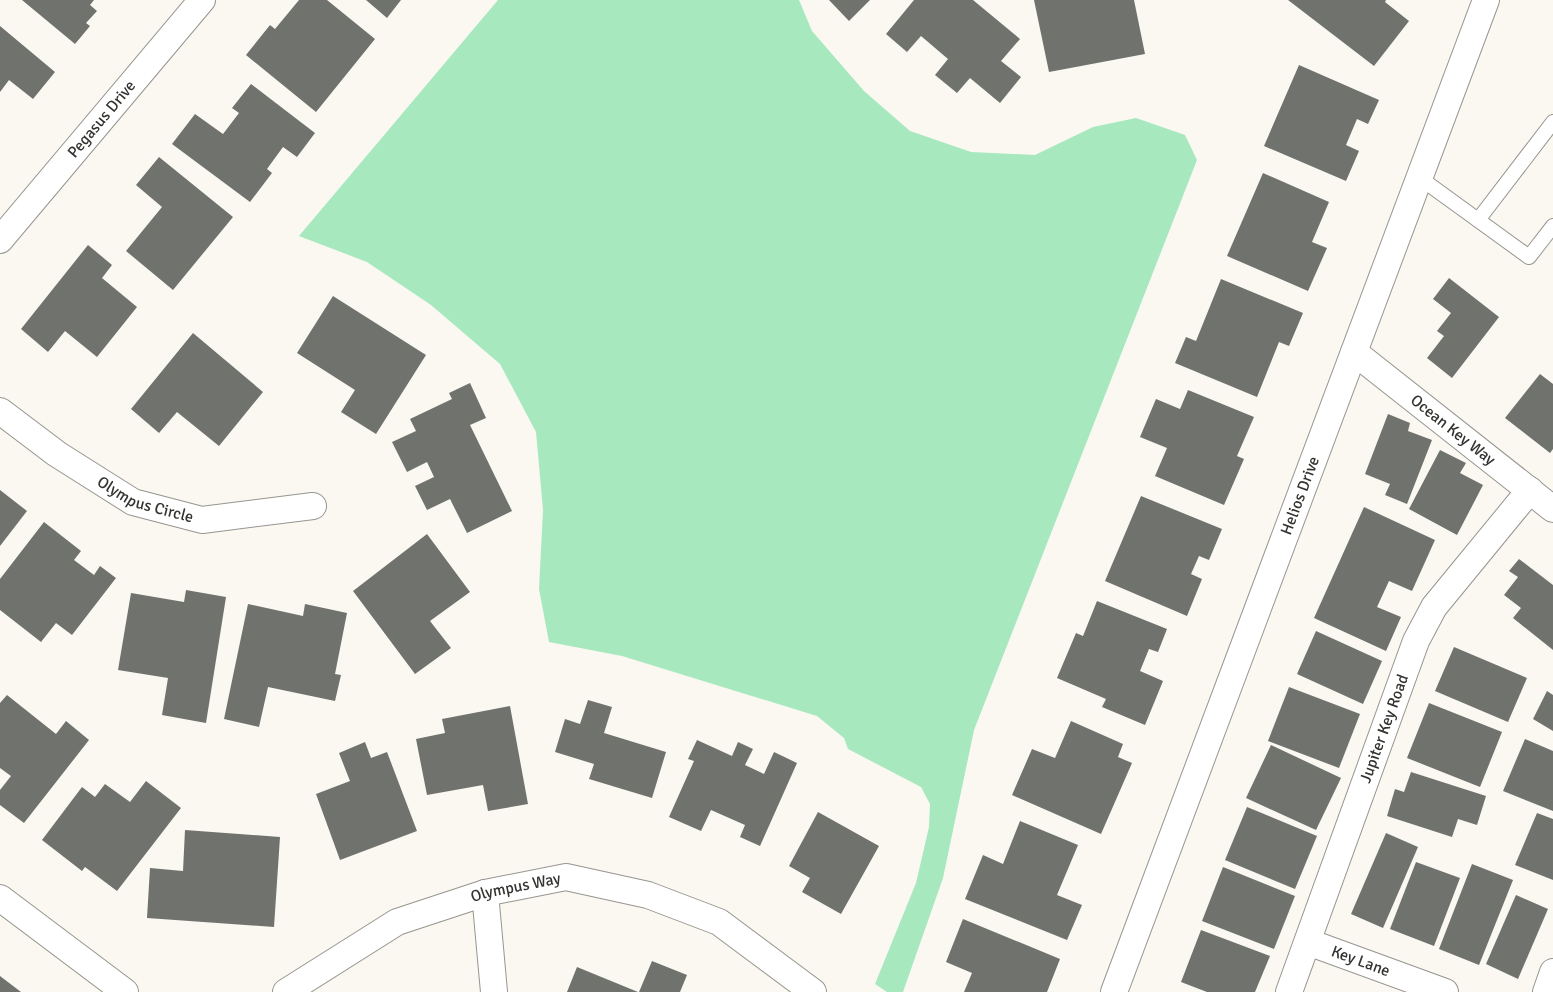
<svg xmlns="http://www.w3.org/2000/svg" width="1553" height="992" viewBox="0 0 1553 992" font-family="Signika,sans-serif">
	<rect width="100%" height="100%" fill="#faf8f1"/>
	<path fill="#a7e8bf" d="M498,0H799L812,31L864,91L910,131L971,152L1035,155L1093,127L1136,118L1185,135L1197,160L974,730L943,878L903,992H887L875,984L916,883L929,827L930,804L921,787L848,749L844,738L817,716L622,656L549,642L539,589L543,510L536,432L500,364L431,305L367,262L299,236Z"/>
	<g fill="#70736d">
		<path d="M22,0H94L90,5L97,11L86,23L90,26L75,44Z"/>
		<path d="M299,0H327L375,39L316,112L246,55L270,25L275,29Z"/>
		<path d="M366,0H401L387,18Z"/>
		<path d="M829,0H870L849,21Z"/>
		<path d="M914,0H973L1020,39L1001,61L1021,77L1000,103L970,78L957,93L935,75L948,59L921,36L907,52L886,34Z"/>
		<path d="M1034,0H1134L1145,54L1049,72Z"/>
		<path d="M1288,0H1386L1385,2L1409,21L1374,66Z"/>
		<path d="M0,26L55,72L33,99L9,80L0,92Z"/>
		<path d="M1299,65L1379,100L1368,124L1357,119L1346,145L1359,151L1346,181L1264,146Z"/>
		<path d="M251,84L315,133L297,157L283,147L267,169L272,173L250,202L172,144L195,114L223,134L239,113L232,108Z"/>
		<path d="M159,157L233,217L173,290L126,251L162,207L136,185Z"/>
		<path d="M1263,173L1329,202L1312,242L1327,248L1308,291L1227,256Z"/>
		<path d="M88,245L112,265L102,278L137,307L97,357L65,331L48,352L21,329Z"/>
		<path d="M1449,278L1499,317L1452,378L1427,358L1444,336L1437,331L1451,313L1433,299Z"/>
		<path d="M1221,279L1303,313L1289,346L1279,342L1257,397L1175,363L1186,337L1196,341Z"/>
		<path d="M333,296L426,355L376,434L341,412L355,390L297,353Z"/>
		<path d="M193,333L263,392L219,446L177,412L159,433L131,409Z"/>
		<path d="M1540,374L1553,384V449L1550,453L1505,418Z"/>
		<path d="M470,383L486,418L470,425L512,511L467,533L450,499L427,510L415,486L434,477L427,462L407,472L392,442L416,431L410,419L452,399L449,393Z"/>
		<path d="M1188,390L1254,417L1237,456L1244,459L1224,505L1155,476L1167,448L1140,437L1156,399L1180,409Z"/>
		<path d="M1388,414L1410,423L1408,431L1432,440L1407,504L1385,495L1390,484L1365,474Z"/>
		<path d="M1440,450L1466,463L1460,473L1483,485L1457,535L1409,509Z"/>
		<path d="M0,490L27,511L0,546Z"/>
		<path d="M1141,496L1222,529L1209,560L1199,556L1191,574L1202,579L1187,616L1105,581Z"/>
		<path d="M1364,507L1435,540L1412,591L1389,581L1377,607L1401,617L1386,651L1314,618Z"/>
		<path d="M44,522L81,551L74,560L94,575L100,566L116,578L72,635L56,623L41,642L0,610V579Z"/>
		<path d="M427,534L470,592L430,621L451,648L415,674L353,591Z"/>
		<path d="M1519,559L1553,585V650L1513,618L1521,608L1504,595L1518,577L1509,571Z"/>
		<path d="M186,590L226,597L206,723L162,715L168,678L118,670L131,593L184,602Z"/>
		<path d="M1097,601L1167,629L1158,652L1149,649L1140,671L1163,681L1145,725L1102,707L1106,699L1057,678L1076,633L1083,636Z"/>
		<path d="M248,604L303,616L305,604L347,613L335,674L341,675L335,701L268,687L259,727L224,719Z"/>
		<path d="M1316,631L1382,661L1363,704L1297,674Z"/>
		<path d="M1454,647L1527,678L1508,722L1435,691Z"/>
		<path d="M1289,687L1360,714L1339,768L1268,741Z"/>
		<path d="M1547,691L1553,695V731L1533,719Z"/>
		<path d="M7,695L56,734L66,721L89,740L24,823L0,805V790L11,776L0,768V703Z"/>
		<path d="M588,700L612,707L604,733L666,752L652,798L589,779L594,764L555,752L565,719L580,724Z"/>
		<path d="M1429,703L1502,732L1480,787L1407,758Z"/>
		<path d="M510,706L528,804L488,811L483,785L427,795L416,739L445,733L442,719Z"/>
		<path d="M1071,721L1123,744L1118,757L1132,763L1101,834L1012,795L1032,749L1055,758Z"/>
		<path d="M1525,739L1553,751V811L1503,791Z"/>
		<path d="M697,740L732,756L738,742L753,749L745,765L764,774L774,752L797,763L760,846L740,837L745,825L711,810L701,831L669,817L694,761L688,759Z"/>
		<path d="M365,742L371,758L387,752L417,831L340,860L316,794L350,781L339,753Z"/>
		<path d="M1271,745L1341,778L1316,830L1246,798Z"/>
		<path d="M1411,772L1486,796L1477,825L1458,819L1452,837L1387,816L1395,789L1404,792Z"/>
		<path d="M146,781L181,808L117,891L85,867L82,871L42,840L82,787L95,797L105,784L130,802Z"/>
		<path d="M1247,807L1317,836L1295,889L1225,860Z"/>
		<path d="M818,812L879,846L841,914L802,892L810,878L789,866Z"/>
		<path d="M1537,813L1553,819V880L1515,865Z"/>
		<path d="M1020,821L1078,845L1057,895L1082,905L1067,940L965,899L983,855L1003,864Z"/>
		<path d="M185,830L280,837L274,927L147,918L150,868L183,871Z"/>
		<path d="M1386,833L1418,847L1383,928L1351,914Z"/>
		<path d="M1416,862L1460,878L1434,946L1390,929Z"/>
		<path d="M1472,864L1513,880L1479,965L1439,949Z"/>
		<path d="M1223,867L1295,896L1274,949L1202,921Z"/>
		<path d="M1516,895L1548,909L1518,979L1486,964Z"/>
		<path d="M963,919L1060,959L1047,992H964L972,973L946,962Z"/>
		<path d="M1201,930L1270,956L1255,992H1207L1181,982Z"/>
		<path d="M652,961L687,975L680,992H639Z"/>
		<path d="M577,967L638,992H567Z"/>
		<path d="M0,976L21,992H0Z"/>
	</g>
	<g fill="none" stroke-linecap="round" stroke-linejoin="round">
		<g stroke="#96958f" stroke-width="16">
			<g id="service">
				<path d="M1420,178L1529,257L1553,226"/>
				<path d="M1478,220L1553,122"/>
			</g>
		</g>
		<g stroke="#96958f" stroke-width="28">
			<g id="minor">
				<path id="s1" d="M0,240L202,0"/>
				<path id="s2" d="M1354,352L1553,509"/>
				<path id="s3" d="M0,411L57,454L133,502L202,520L313,506"/>
				<path d="M485,893L494,992"/>
				<path d="M0,898L125,992"/>
				<path id="s4" d="M1308,942L1445,992"/>
				<path id="s5" d="M286,992L397,922L485,893L566,877L648,895L719,922L813,992"/>
				<path id="s6" d="M1114,992L1486,0"/>
				<path id="s7" d="M1289,992L1416,641L1434,607L1530,490"/>
				<path d="M1546,992L1553,972"/>
			</g>
		</g>
		<use href="#service" stroke="#fff" stroke-width="14"/>
		<use href="#minor" stroke="#fff" stroke-width="26"/>
	</g>
	<g text-anchor="middle" dominant-baseline="central" stroke-width="6" stroke-linejoin="round" paint-order="stroke">
		<g font-size="16" fill="#333330" stroke="#faf8f1">
			<text stroke="none"><textPath href="#s1" startOffset="158">Pegasus Drive</textPath></text>
			<text stroke="none"><textPath href="#s2" startOffset="126">Ocean Key Way</textPath></text>
			<text stroke="none"><textPath href="#s6" startOffset="530">Helios Drive</textPath></text>
			<text stroke="none"><textPath href="#s3" startOffset="172">Olympus Circle</textPath></text>
			<text stroke="none"><textPath href="#s7" startOffset="280">Jupiter Key Road</textPath></text>
			<text stroke="none"><textPath href="#s5" startOffset="255">Olympus Way</textPath></text>
			<text stroke="none"><textPath href="#s4" startOffset="56">Key Lane</textPath></text>
		</g>
	</g>
</svg>
